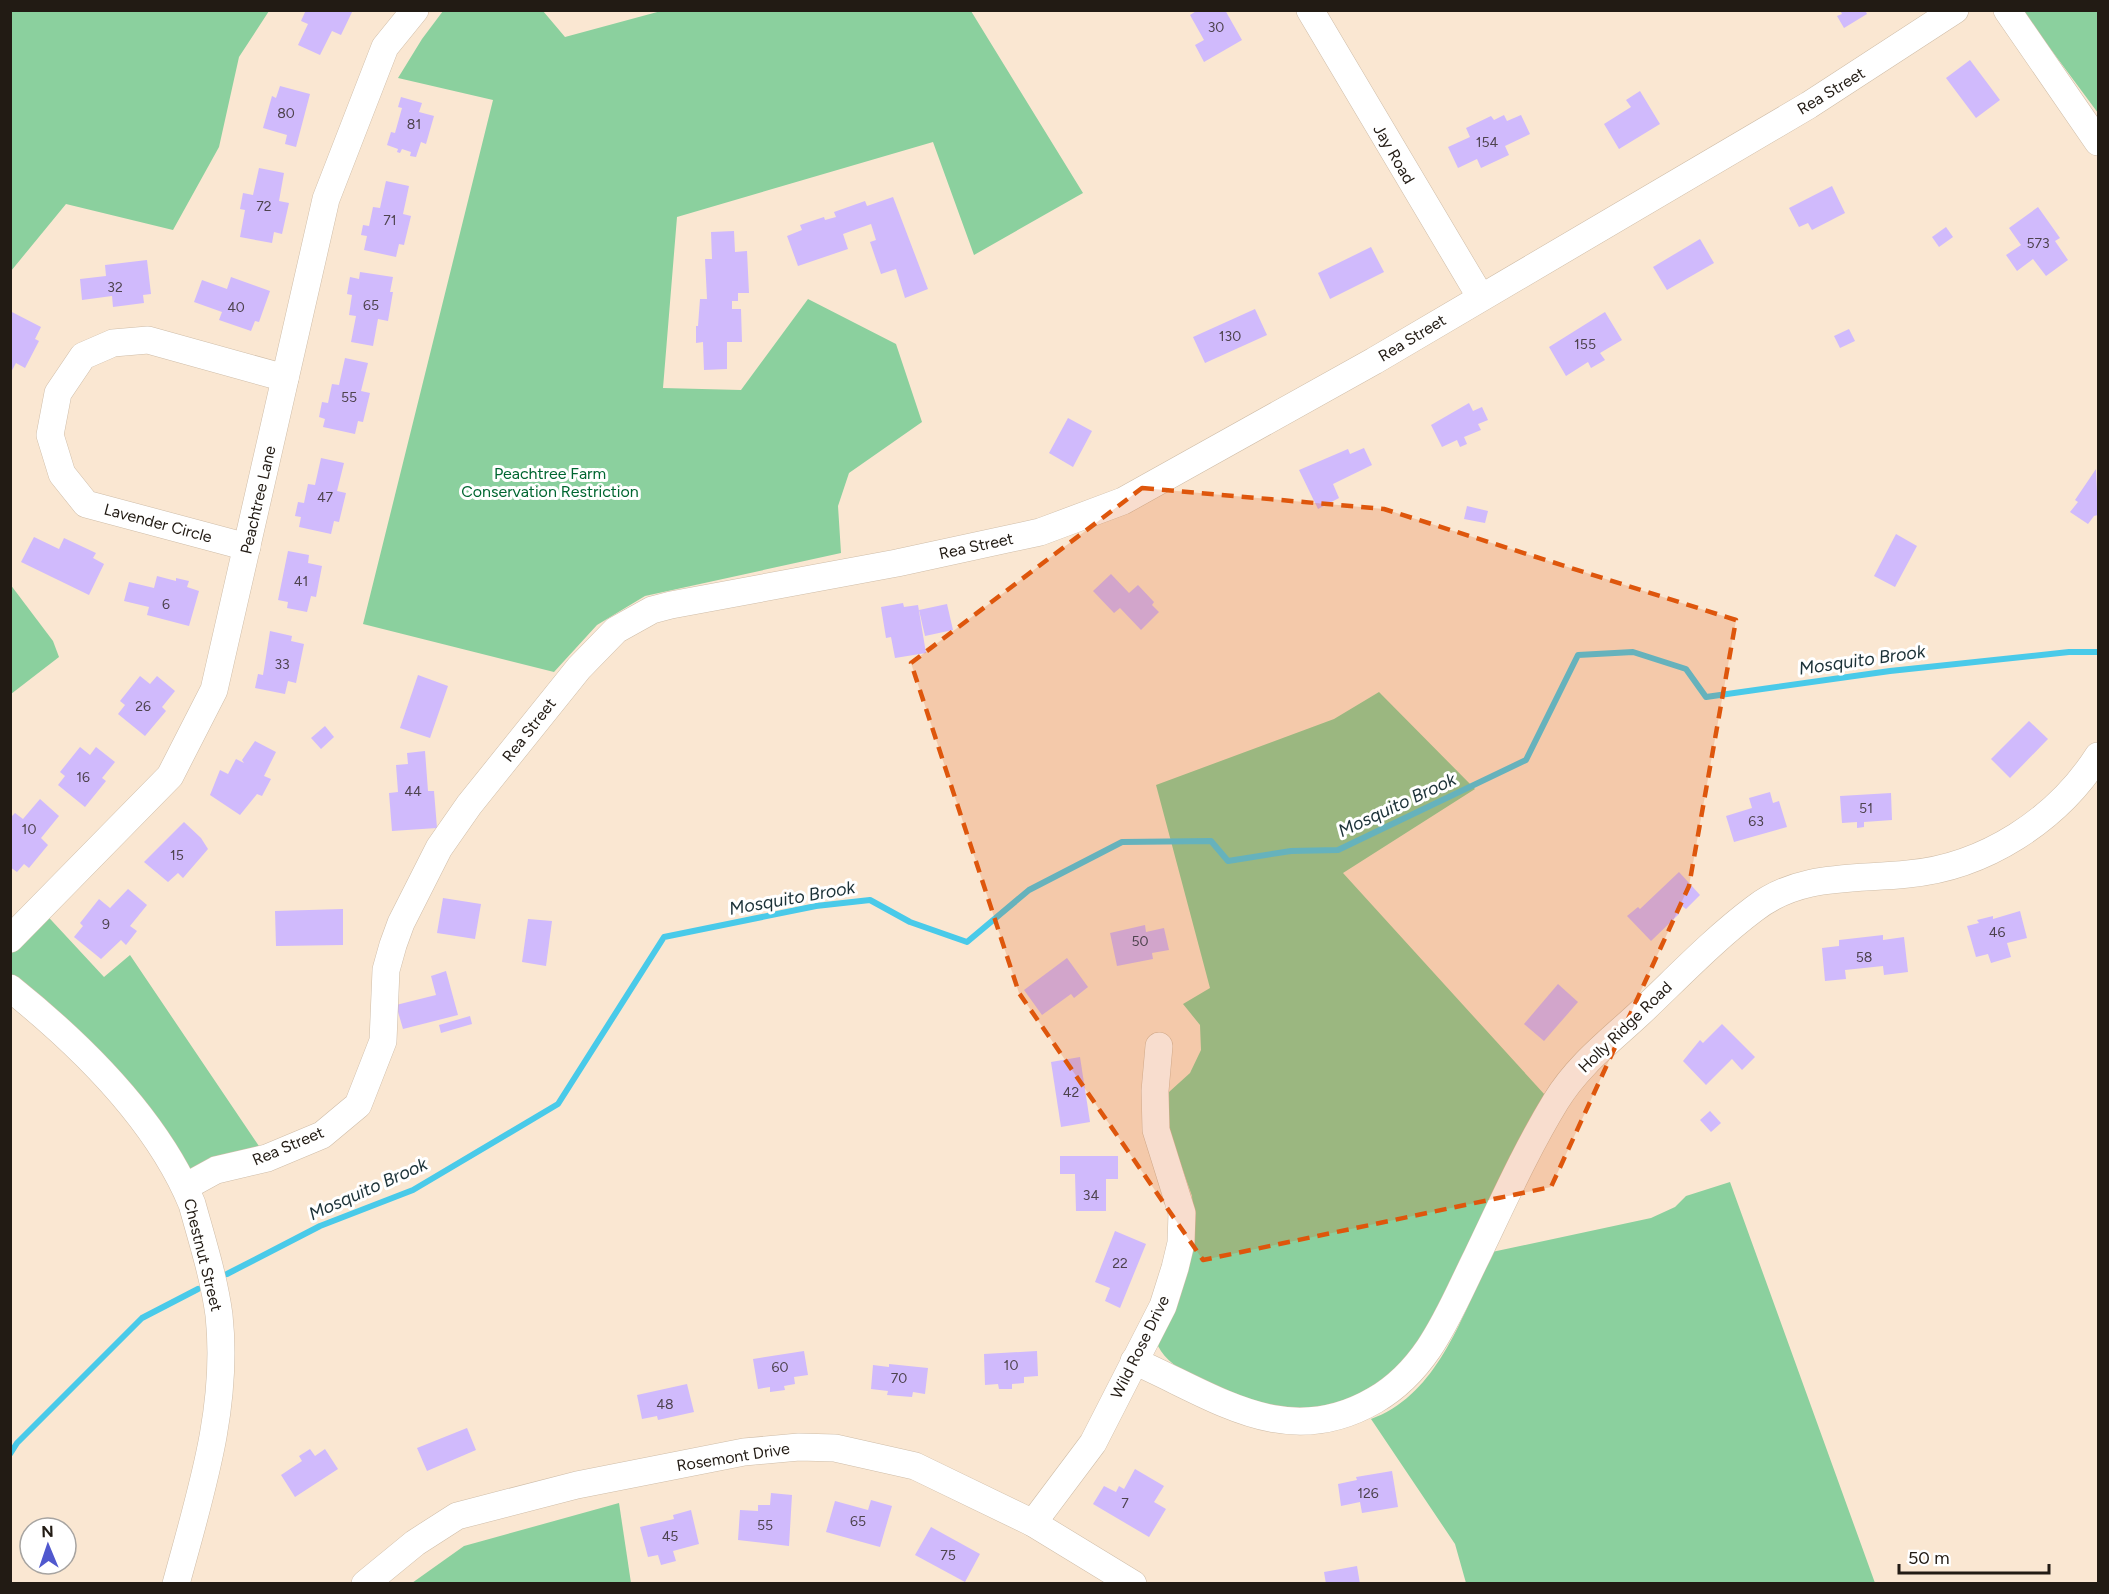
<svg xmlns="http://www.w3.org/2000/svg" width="2109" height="1594" viewBox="0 0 2109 1594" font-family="Figtree,sans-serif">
	<rect width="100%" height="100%" fill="#fae7d2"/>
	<g fill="#8bd09e">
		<path d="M11,10L269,11L239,57L219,147L173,230L66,204L11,271Z"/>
		<path d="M443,11H543L565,37L661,11H971L1083,193L974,255L933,142L677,217L663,388L741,390L808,299L896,344L922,422L849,473L838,506L841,553L645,596L597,625L554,672L363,624L493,100L398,78L422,39Z"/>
		<path d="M2022,11H2098V113L2023,12Z"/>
		<path d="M10,584L53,641L59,657L11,694Z"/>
		<path d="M1379,692L1475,789L1343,873L1545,1095C1524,1139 1502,1182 1481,1226C1465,1258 1452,1295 1433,1325C1391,1389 1317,1431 1242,1397C1215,1385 1172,1374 1158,1346L1194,1224L1192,1196L1165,1120L1169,1092L1190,1073L1201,1050L1200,1025L1183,1004L1210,988L1156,785L1334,719Z"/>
		<path d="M40,908L104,977L130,955L267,1158L185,1187L147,1128L11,988L10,939Z"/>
		<path d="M1730,1182L1875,1583H1466L1455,1544L1371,1419C1439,1395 1464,1311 1492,1252L1651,1218L1675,1207L1686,1196Z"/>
		<path d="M619,1503L631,1583H412L464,1546Z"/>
	</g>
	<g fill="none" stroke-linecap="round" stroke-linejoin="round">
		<g stroke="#49cae9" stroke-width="6">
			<path d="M227,1274L320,1226L413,1190L558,1104L664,937L816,906L870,900L910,922L967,942L1029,890L1122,842L1211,841L1228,861L1291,851L1338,850L1526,760L1578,655L1633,652L1686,669L1706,697L1890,671L2069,652H2098"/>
			<path d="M10,1454L17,1443L142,1318L198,1289"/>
		</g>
	</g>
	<g fill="#d0bafc">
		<path d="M306,10H353L341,35L332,31L320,55L298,45L308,24L301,21Z"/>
		<path d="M1198,10H1225L1242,40L1204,62L1195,45L1204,40L1190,15Z"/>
		<path d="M1840,10H1865L1867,14L1844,28L1837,16L1842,14Z"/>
		<path d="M1970,60L2000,100L1976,118L1946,78Z"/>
		<path d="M280,86L310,94L296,147L285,144L287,135L263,128L272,96L276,98Z"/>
		<path d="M1640,91L1660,124L1619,149L1604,124L1631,107L1626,100Z"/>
		<path d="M401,97L422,103L419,112L434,116L426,144L421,142L416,157L410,156L411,152L402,149L400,153L397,152L398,149L387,145L391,132L395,133L402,108L398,107Z"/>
		<path d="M1504,115L1507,121L1521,115L1530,134L1505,146L1509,155L1481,168L1477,159L1458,168L1448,147L1470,137L1466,128L1491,116L1494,120Z"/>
		<path d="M259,168L284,173L279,201L289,203L282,234L274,232L272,243L240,237L245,210L240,209L243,193L253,195Z"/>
		<path d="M386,181L409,186L403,214L411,216L404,245L399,244L396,257L364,250L367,236L361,235L363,225L369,226L373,207L380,208Z"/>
		<path d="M1832,186L1845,213L1812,230L1808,223L1799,227L1789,208Z"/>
		<path d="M893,197L928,289L905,298L896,269L881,274L870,242L876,240L871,224L843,234L848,249L798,266L787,236L802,230L800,225L824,217L825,220L836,217L834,212L865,201L867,206Z"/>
		<path d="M2038,207L2060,238L2055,241L2068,260L2046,276L2033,259L2017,271L2006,255L2021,245L2009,228Z"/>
		<path d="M1946,227L1953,237L1939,247L1932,237Z"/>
		<path d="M734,231L735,252L747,251L749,293H738V301H732V309H741L742,342H727V369L704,370L703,342L696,343V326H698L700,299H707L705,259H712L711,232Z"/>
		<path d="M1700,239L1714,263L1667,290L1653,267Z"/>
		<path d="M1371,247L1384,272L1330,299L1318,273Z"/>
		<path d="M147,260L151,294L143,295L144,303L113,307L112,296L82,300L80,279L106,276L105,265Z"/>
		<path d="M360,272L393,277L390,292H393L388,321L378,319L373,346L351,342L356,316L349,315L352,295L347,294L350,277L359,279Z"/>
		<path d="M231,277L270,291L259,322L255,321L251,331L219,320L222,312L194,302L202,280L227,289Z"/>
		<path d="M1255,309L1267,335L1205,363L1193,337Z"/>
		<path d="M10,311L41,327L35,339L39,341L25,368L16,363L10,374Z"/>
		<path d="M1605,312L1622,340L1600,353L1605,360L1591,368L1588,362L1566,376L1549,347Z"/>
		<path d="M1849,329L1855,341L1840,348L1834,336Z"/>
		<path d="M345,358L368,363L361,391L370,393L363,422L358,421L355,434L323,427L325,419L319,417L322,402L328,403L332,384L339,385Z"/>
		<path d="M1469,403L1473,411L1482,407L1488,420L1478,424L1481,430L1464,437L1467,444L1460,447L1457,440L1442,447L1431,425Z"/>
		<path d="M1068,418L1092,431L1073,467L1049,453Z"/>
		<path d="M1364,448L1372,465L1333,484L1339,498L1318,509L1299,470L1348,449L1350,454Z"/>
		<path d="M321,458L344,463L337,491L346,493L339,522L334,521L331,534L299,527L301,517L295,516L298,502L304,503L308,484L315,485Z"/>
		<path d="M2096,469L2098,515L2094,516L2088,524L2070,512L2078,502L2075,500Z"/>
		<path d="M1467,506L1488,511L1485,523L1464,519Z"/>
		<path d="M1896,534L1917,546L1895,587L1874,576Z"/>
		<path d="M34,537L59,549L64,538L96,553L93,558L104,564L89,595L21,562Z"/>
		<path d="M288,551L309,555L308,563L322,566L316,597L311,596L307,612L287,608L288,602L278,600Z"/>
		<path d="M1111,574L1129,593L1138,585L1154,602L1152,605L1159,612L1141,630L1120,608L1114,613L1093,591Z"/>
		<path d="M157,576L176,581V578L189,581L187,587L199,591L189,626L147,615L149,607L124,601L129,582L154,588Z"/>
		<path d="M903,603L904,607L918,605L926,653L895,658L891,637L886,638L881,607Z"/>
		<path d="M947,604L953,630L925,636L919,610Z"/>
		<path d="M270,631L292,636L291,641L304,644L296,683L288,681L285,694L255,688L258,674L263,675Z"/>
		<path d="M418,675L448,686L430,738L400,728Z"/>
		<path d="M140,676L150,684L157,676L175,691L162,707L166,711L145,736L118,714L125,705L120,701Z"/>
		<path d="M2029,721L2048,739L2010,778L1991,759Z"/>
		<path d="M325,726L334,737L321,749L311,738Z"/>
		<path d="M255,741L276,752L264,776L271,779L262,796L257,794L240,815L210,795L220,770L228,774L236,759L244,763L242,760Z"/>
		<path d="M80,747L90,755L96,747L115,762L102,778L106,781L85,807L58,785L65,776L60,772Z"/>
		<path d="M425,751L428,791H434L437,828L392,831L389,793L398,792L396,765L408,764L407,753Z"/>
		<path d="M1770,792L1773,803L1779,801L1787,827L1734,842L1726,816L1752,808L1749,798Z"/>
		<path d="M1891,793L1892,820L1864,822V827L1857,828V822L1842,823L1840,796Z"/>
		<path d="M40,799L59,816L41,838L48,845L29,868L24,864L17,872L10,867V818L15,813L23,819Z"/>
		<path d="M184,822L201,838L208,849L183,878L178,873L168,882L144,862Z"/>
		<path d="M1679,872L1700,895L1686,909L1682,906L1676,911L1679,914L1651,941L1627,916L1638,907L1640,909Z"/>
		<path d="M128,889L147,905L130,926L137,931L126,945L121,940L101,959L74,937L83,926L80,923L99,899L110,908Z"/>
		<path d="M443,898L481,904L475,939L437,933Z"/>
		<path d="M343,909V945L276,946L275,911Z"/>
		<path d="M2020,911L2027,938L2007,943L2011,957L1991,963L1988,954L1976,957L1967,926L1979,923L1977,920L1993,916V919Z"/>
		<path d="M528,919L552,921L546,966L522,962Z"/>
		<path d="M1145,925L1146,932L1164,928L1169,950L1152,953L1153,959L1117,966L1110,933Z"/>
		<path d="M1883,935V940L1904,937L1908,972L1884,975L1883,966L1845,970L1846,979L1825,981L1822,948L1839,946V940Z"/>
		<path d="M1067,958L1088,987L1074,998L1071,994L1042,1015L1024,990Z"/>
		<path d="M446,971L458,1015L403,1029L396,1005L436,995L431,976Z"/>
		<path d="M1558,984L1578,1002L1544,1041L1524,1024Z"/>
		<path d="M470,1016L472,1024L441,1033L439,1025Z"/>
		<path d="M1722,1024L1755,1057L1742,1070L1732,1059L1706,1085L1683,1061L1700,1040L1703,1043Z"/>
		<path d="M1080,1057L1090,1122L1061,1127L1051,1062Z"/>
		<path d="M1710,1111L1721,1123L1711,1132L1700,1120Z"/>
		<path d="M1060,1156H1118V1179H1106V1211H1076L1075,1174H1060Z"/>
		<path d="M1115,1231L1146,1244L1120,1308L1105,1301L1110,1288L1095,1282Z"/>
		<path d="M804,1351L808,1375L794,1377L795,1384L784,1386L785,1390L770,1392V1387L758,1389L753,1359Z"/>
		<path d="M1037,1351L1038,1376L1024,1377V1383L1012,1384V1389H999L998,1384L985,1385L984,1354Z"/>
		<path d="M889,1364L928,1368L925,1394L913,1392L912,1397L887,1395L888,1391L871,1389L873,1365L889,1367Z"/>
		<path d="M687,1384L694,1412L658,1420L657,1416L642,1419L637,1395Z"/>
		<path d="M467,1428L476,1450L427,1471L417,1448Z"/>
		<path d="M310,1449L315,1456L325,1449L338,1469L295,1497L281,1475L302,1461L299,1456Z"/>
		<path d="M1135,1469L1164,1486L1154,1502L1166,1509L1149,1537L1093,1504L1104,1486L1116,1492L1119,1486L1124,1489Z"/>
		<path d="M1392,1471L1398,1507L1362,1513L1360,1502L1341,1506L1338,1484L1357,1480L1356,1477Z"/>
		<path d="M771,1493L792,1495L789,1546L738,1540L740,1510L758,1511V1505H770Z"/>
		<path d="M871,1500L892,1506L880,1547L826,1532L835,1501L868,1510Z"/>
		<path d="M691,1510L699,1544L673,1551L676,1561L661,1565L658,1555L648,1557L640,1527L674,1519L673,1515Z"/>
		<path d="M931,1527L980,1554L965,1582L915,1555Z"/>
		<path d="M1357,1566L1360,1584H1326L1324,1572Z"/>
	</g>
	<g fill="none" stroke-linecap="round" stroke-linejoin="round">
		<g stroke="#cfbda8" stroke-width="28">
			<g id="minor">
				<path d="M1310,10L1480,296"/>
				<path d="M2007,10L2098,142"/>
				<path d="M247,547L86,504L62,474L50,435L58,393L83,356L113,343L148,340L285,378"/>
				<path d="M10,939L170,776L214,690L326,199L385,47L415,10"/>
				<path d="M10,988C81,1045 157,1119 192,1204C202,1240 214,1278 219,1315C229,1408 200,1495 176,1584"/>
				<path d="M185,1187L216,1170L267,1158L322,1135L358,1105L383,1041L386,970L393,945L401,923L439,848L469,805L579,668L616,630L652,610L671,605L897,563L1040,532L1123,501L1374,361L1809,105L1955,10"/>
				<path d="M1134,1361C1216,1397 1286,1452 1375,1400C1430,1368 1450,1310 1477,1256C1502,1204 1526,1150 1556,1101C1578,1065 1610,1041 1640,1013C1677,978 1714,939 1754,909C1800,873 1854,880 1908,874C1985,867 2057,820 2098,756"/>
				<path d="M1033,1523L1093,1443L1163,1306L1175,1268L1181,1243L1182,1213L1156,1130L1155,1091L1159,1046"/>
				<path d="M365,1584L415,1543L457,1516L577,1485L744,1452L799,1447L835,1448L915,1466L1033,1523L1133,1584"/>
			</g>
		</g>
		<use href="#minor" stroke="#fff" stroke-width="27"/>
	</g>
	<path fill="#de560c" fill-opacity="0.2" stroke="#de560c" stroke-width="4.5" stroke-dasharray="12 8" stroke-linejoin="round" d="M1142,488L1384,509L1736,620L1689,886L1551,1187L1203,1260L1019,993L911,663Z"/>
	<g text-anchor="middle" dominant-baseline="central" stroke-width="6" stroke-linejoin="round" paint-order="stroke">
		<g font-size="14" fill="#4e434e">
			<text x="1216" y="27">30</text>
			<text x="286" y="113">80</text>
			<text x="414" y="124">81</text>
			<text x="1487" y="142">154</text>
			<text x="264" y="206">72</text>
			<text x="390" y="220">71</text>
			<text x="2038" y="243">573</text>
			<text x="115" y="287">32</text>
			<text x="371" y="305">65</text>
			<text x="236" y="307">40</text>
			<text x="1230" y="336">130</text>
			<text x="1585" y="344">155</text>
			<text x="349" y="397">55</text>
			<text x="325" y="497">47</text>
			<text x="301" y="581">41</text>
			<text x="166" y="604">6</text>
			<text x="282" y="664">33</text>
			<text x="143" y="706">26</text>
			<text x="83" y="777">16</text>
			<text x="413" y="791">44</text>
			<text x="1866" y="808">51</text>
			<text x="1756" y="821">63</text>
			<text x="29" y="829">10</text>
			<text x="177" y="855">15</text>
			<text x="106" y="924">9</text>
			<text x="1997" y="932">46</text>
			<text x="1140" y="941">50</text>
			<text x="1864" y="957">58</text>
			<text x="1071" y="1092">42</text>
			<text x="1091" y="1195">34</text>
			<text x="1120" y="1263">22</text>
			<text x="1011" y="1365">10</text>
			<text x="780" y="1367">60</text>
			<text x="899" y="1378">70</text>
			<text x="665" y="1404">48</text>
			<text x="1368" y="1493">126</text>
			<text x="1125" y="1503">7</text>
			<text x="858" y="1521">65</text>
			<text x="765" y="1525">55</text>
			<text x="670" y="1536">45</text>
			<text x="948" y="1555">75</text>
		</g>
		<g font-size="16" fill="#221b14" stroke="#fff">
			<text transform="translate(1831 91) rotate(-31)">Rea Street</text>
			<text transform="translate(1394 154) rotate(60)">Jay Road</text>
			<text transform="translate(1412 338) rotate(-31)">Rea Street</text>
			<text transform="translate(258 500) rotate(-77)">Peachtree Lane</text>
			<text transform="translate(158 523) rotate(15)">Lavender Circle</text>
			<text transform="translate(976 546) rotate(-12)">Rea Street</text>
			<text transform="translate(529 730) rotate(-52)">Rea Street</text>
			<text transform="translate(1625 1027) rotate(-44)">Holly Ridge Road</text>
			<text transform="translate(288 1146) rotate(-23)">Rea Street</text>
			<text transform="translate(203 1255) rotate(76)">Chestnut Street</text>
			<text transform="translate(1140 1347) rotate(-64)">Wild Rose Drive</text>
			<text transform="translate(733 1457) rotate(-9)">Rosemont Drive</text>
		</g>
		<g font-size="16" fill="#006631" stroke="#fff">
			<text x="550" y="473">Peachtree Farm<tspan x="550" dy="18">Conservation Restriction</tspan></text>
		</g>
		<g font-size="18" font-style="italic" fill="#1b3137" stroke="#fff">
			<text transform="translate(1862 660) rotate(-8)">Mosquito Brook</text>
			<text transform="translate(1397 805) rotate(-25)">Mosquito Brook</text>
			<text transform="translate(792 898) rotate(-10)">Mosquito Brook</text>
			<text transform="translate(368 1189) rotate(-24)">Mosquito Brook</text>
		</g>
	</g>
	<rect width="2109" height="1594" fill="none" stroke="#221b14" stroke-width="24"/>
	<g transform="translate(48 1546) rotate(358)"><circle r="28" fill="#ffffff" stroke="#a7a4a1" stroke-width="1.5"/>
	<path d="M0-4.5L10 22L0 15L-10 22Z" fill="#5058ce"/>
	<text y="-9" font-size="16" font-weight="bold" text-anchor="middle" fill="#221b14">N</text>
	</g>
	<path d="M1899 1564v9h150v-9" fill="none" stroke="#221b14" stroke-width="3"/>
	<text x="1908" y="1564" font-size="18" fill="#221b14" stroke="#ffffff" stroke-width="4.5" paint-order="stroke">50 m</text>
</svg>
